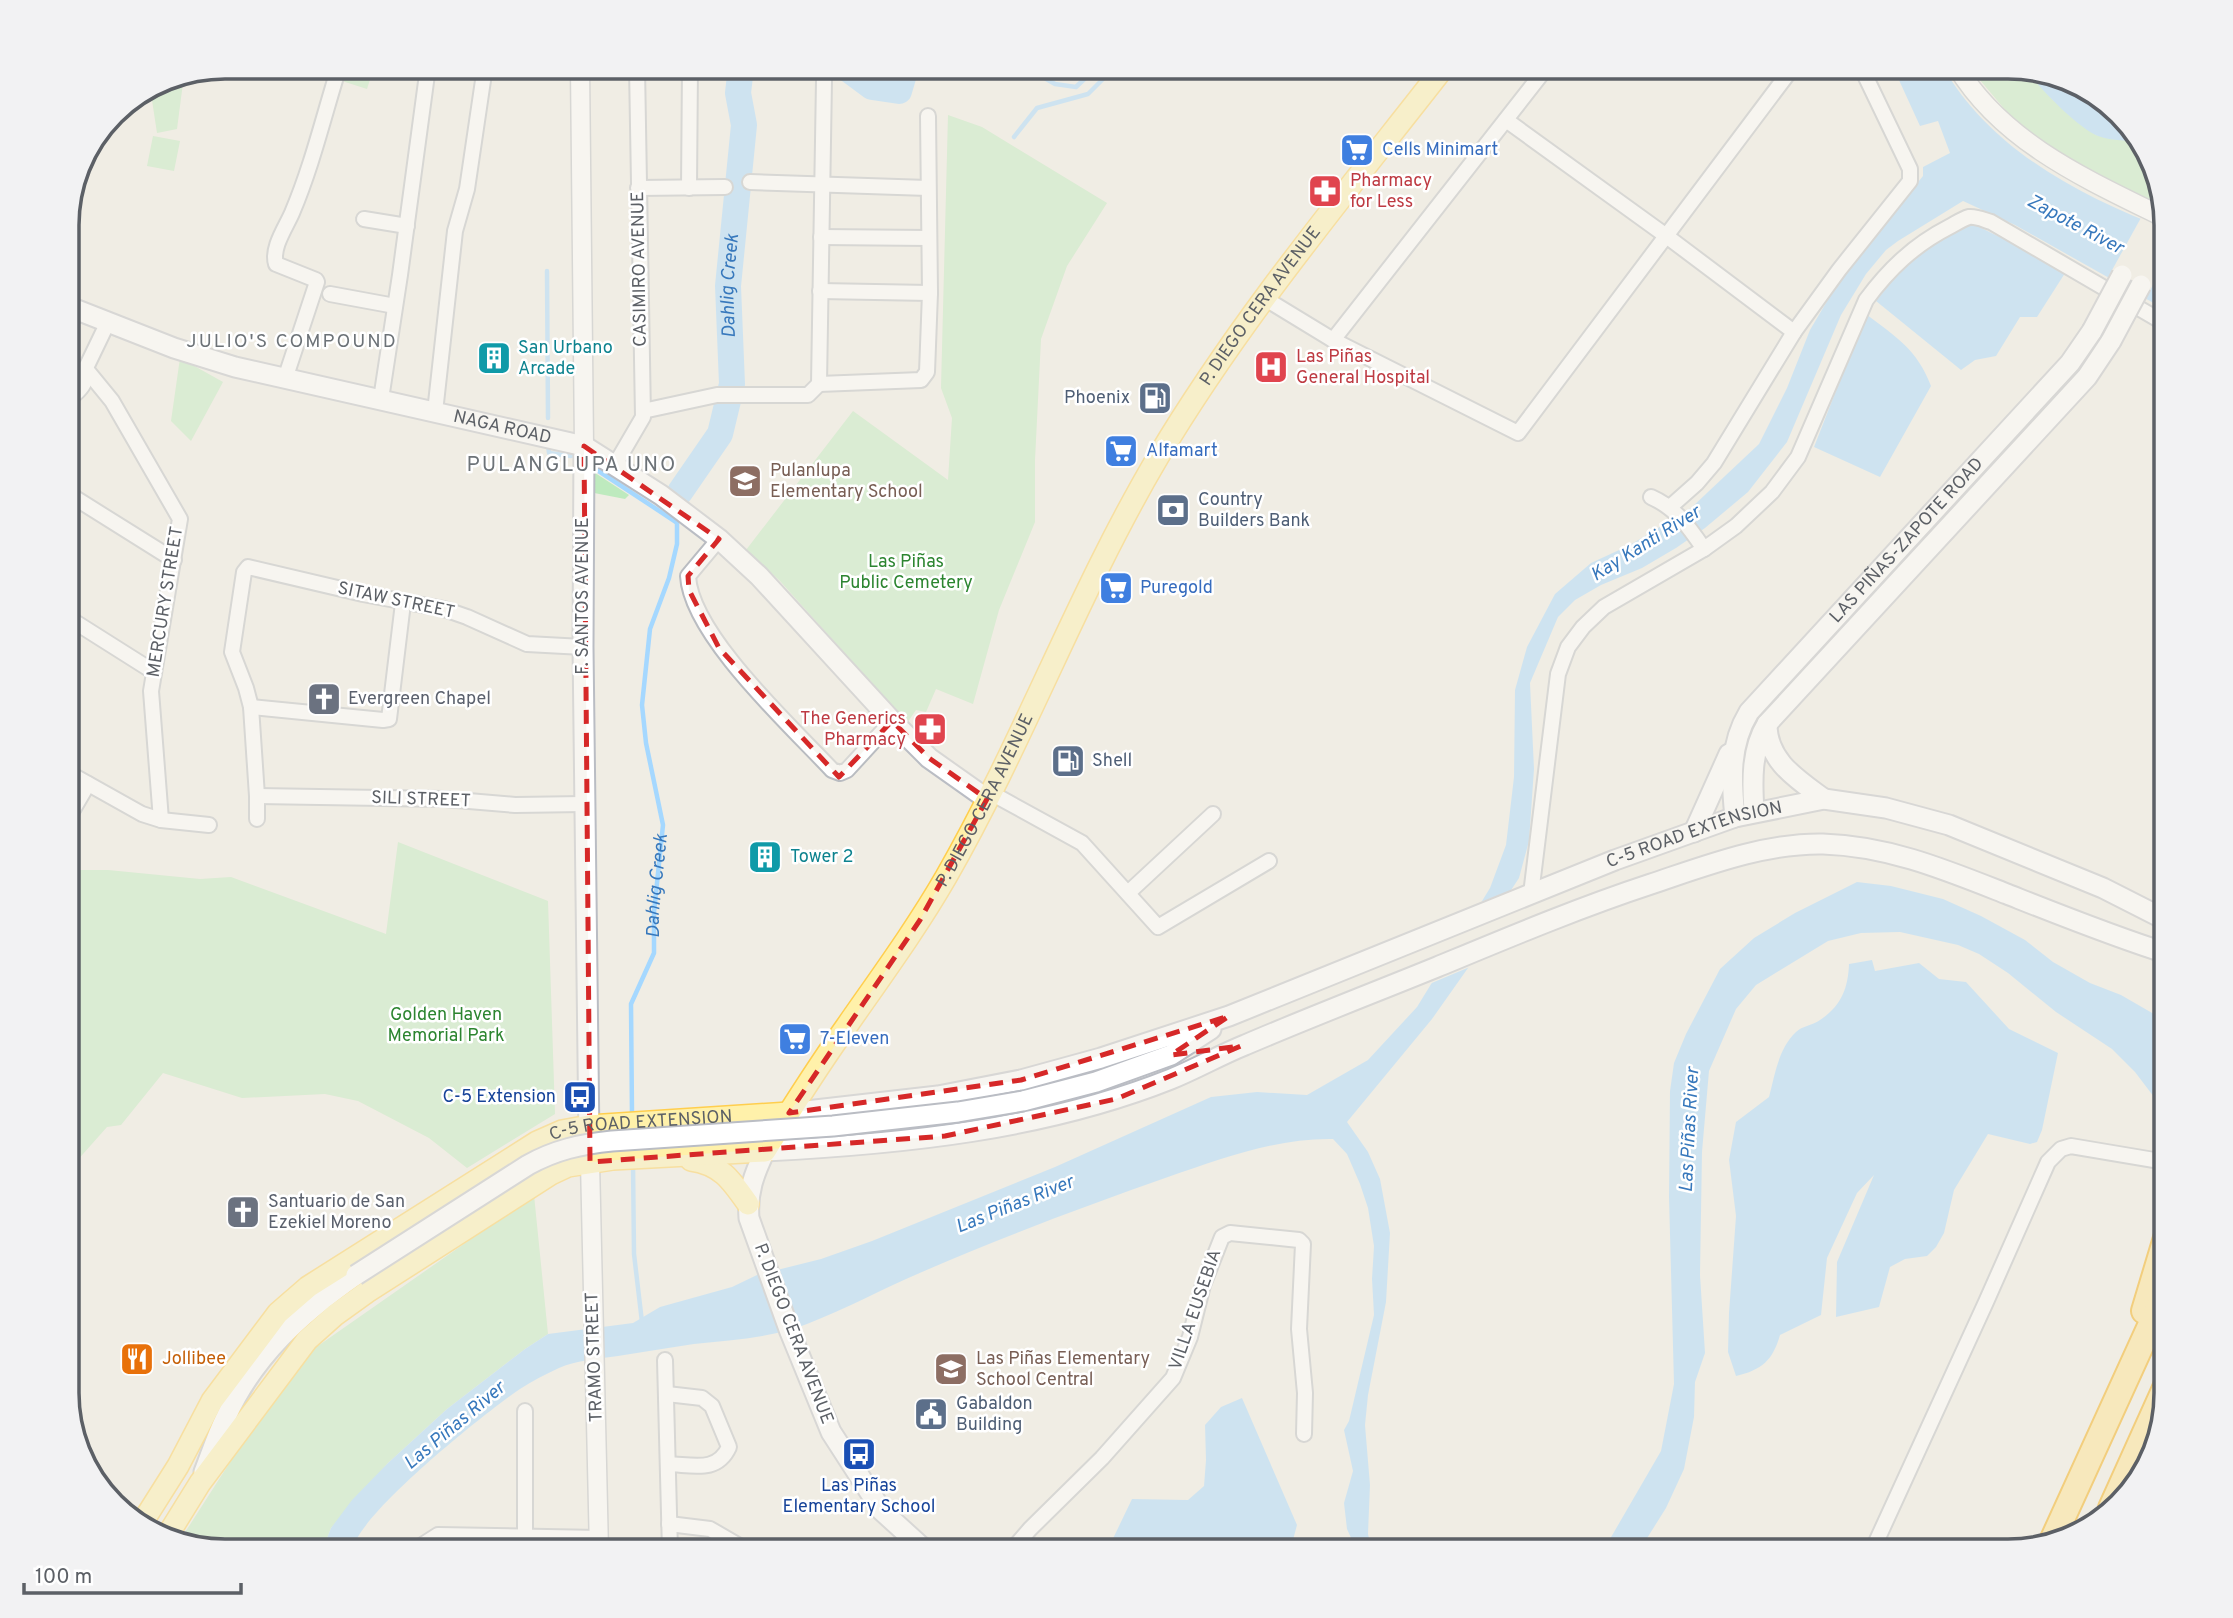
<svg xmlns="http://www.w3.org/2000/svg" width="2233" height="1618" viewBox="0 0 2233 1618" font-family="Overpass,sans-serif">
	<rect width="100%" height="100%" fill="#f0ede4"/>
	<g fill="#beeabe">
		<path d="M343,67H374L367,89L339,80Z"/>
		<path d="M1969,67H2009L2028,73L2053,100L2096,135L2135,141L2142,145L2150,154L2163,208L2055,153L2012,118Z"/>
		<path d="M184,75L177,129L157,133L150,87L165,78Z"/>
		<path d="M948,115L982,127L1107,203L1067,266L1041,339L1035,460V522L999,610L973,704L936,689L926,712L916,710L907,723L780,581L746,550L853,411L948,480L952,418L941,388Z"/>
		<path d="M153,136L180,141L174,171L147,166Z"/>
		<path d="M180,358L223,382L191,441L171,421Z"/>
		<path d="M589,469L629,495L625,499L589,492Z"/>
		<path d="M398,842L548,901L555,1114L467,1168L429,1138L358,1101L325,1094L242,1098L163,1073L121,1125L107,1127L67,1172V870H108L200,879L231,877L386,934Z"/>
		<path d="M534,1195L548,1334L525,1349L447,1409L388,1463L331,1528L322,1551H224L182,1537C224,1473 263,1404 315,1348Z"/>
	</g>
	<g fill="#a5d8ff">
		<path d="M1893,67H1943C1991,150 2080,196 2166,229V310L2015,225L1963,201L1898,241L1886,250L1866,274L1841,315L1787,442L1748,492L1705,528L1676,548L1642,568L1601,585L1575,600L1558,617L1530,683L1534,769L1529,841L1519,878L1483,933L1468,968L1432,1019L1347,1122L1368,1152L1380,1179L1390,1233L1386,1302L1368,1395L1365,1425L1370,1485L1368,1534L1372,1551H1357L1347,1529L1344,1503L1353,1471L1344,1430L1349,1421L1374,1315L1372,1279L1374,1246L1368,1208L1360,1184L1347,1154L1333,1139C1276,1138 1221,1159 1168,1177C1085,1206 1003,1237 922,1272C884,1288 846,1309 807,1324C771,1338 732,1340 694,1344C668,1348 643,1352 618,1356C598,1359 577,1360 559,1368C546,1374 532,1381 520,1389C486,1412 357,1515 352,1551H322L331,1528L352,1500L388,1463L447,1409L525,1349L548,1334L633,1323L660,1307L732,1287L757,1275L821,1259L872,1241L1055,1167L1211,1097L1257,1092L1307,1095L1368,1060L1417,1007L1490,888L1506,845L1514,777L1515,690L1527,647L1555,594L1591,563L1630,545L1691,508L1759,444L1787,388L1810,330L1843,274L1923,176V167L1950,153L1938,121L1920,126Z"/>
		<path d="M2028,73L2104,99L2142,145C2128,138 2113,142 2098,136C2077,127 2043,91 2028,73Z"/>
		<path d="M1969,222L2067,270L2037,317H2020L1996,356L1975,360L1961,370L1876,301L1912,256Z"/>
		<path d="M1866,314C1896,337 1917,349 1931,386L1880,477L1814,447Z"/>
		<path d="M1857,882L1891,886L1943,899L1981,916L2025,940L2053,962L2090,983L2121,995L2166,1021V1105L2154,1097L2135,1072L2112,1049L2056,1012L2008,973L1979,954L1958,945L1900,932L1861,933L1828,941L1756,985L1736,1009L1709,1071L1702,1152L1700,1275L1705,1353L1695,1382L1694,1417L1684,1469L1666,1508L1639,1551H1603L1661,1451L1674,1384L1669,1197L1670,1091L1674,1063L1686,1034L1720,969L1754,938L1795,913Z"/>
		<path d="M1872,960L1875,971L1919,963L1939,979L1966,982L2009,1029L2058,1053L2042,1130L2037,1142L2030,1144L1988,1134L1954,1190L1944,1233L1936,1247L1927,1256L1905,1259L1890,1267L1879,1307L1836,1317L1837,1262L1874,1175L1857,1193L1827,1258L1821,1315L1780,1335C1773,1360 1762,1370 1736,1376L1728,1352L1729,1313L1736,1216L1729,1160L1736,1122L1769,1097C1775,1075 1778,1049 1796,1032C1802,1026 1813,1025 1820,1020C1841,1006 1848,989 1849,964Z"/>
		<path d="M1242,1398L1297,1525L1290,1551H1107L1132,1499L1188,1500L1204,1486L1206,1460L1205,1425L1221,1407Z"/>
	</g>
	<g fill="#f0ede4">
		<path d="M2142,216L2166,225V260L2144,302L2106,281Z"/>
		<path d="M1516,889L1486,935L1472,966L1427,985L1475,904Z"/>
	</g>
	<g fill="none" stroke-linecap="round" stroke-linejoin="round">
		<g stroke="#a5d8ff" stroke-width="4.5">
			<path d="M1025,67L1055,84L1076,87L1097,67"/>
			<path d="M1014,137L1037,108L1088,94L1115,67"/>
			<path d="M547,271L548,418"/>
			<path d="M548,445L549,453L571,456"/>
			<path d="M591,466L676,522"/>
			<path id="s1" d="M632,1115L631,1004L654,953V912L663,825L646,743L642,705L650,629L669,578L677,544V517"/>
			<path d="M633,1163L634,1254L642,1322"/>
		</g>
		<g stroke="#a5d8ff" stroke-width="26">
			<path d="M845,67L872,87L899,91L906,67"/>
			<path id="s2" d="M680,492L720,434L732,384L728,286L744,125L738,93L741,67"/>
		</g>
		<g stroke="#b9bcc1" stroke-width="18">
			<g id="minor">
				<path d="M1506,120L1665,235L1794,332"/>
				<path d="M89,147L102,134L101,131"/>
				<path d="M750,182L928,188"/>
				<path d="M638,188L725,187"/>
				<path d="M689,188L690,67"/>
				<path d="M364,219L407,226"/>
				<path d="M821,237L929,238"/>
				<path d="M820,291L930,293"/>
				<path d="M330,294L395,306"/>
				<path d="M1264,298L1333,340L1518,433L1793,67"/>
				<path d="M1333,340L1547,67"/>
				<path d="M85,368L112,401L180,519L151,691L161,820"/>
				<path d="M285,379L317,282L316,280L276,264C271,248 286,227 292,213C312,166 324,115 339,67"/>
				<path d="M819,384L921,380L927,372L930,293L928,116"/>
				<path d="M381,399L400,275L428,67"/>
				<path d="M67,402C73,394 79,393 84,383L82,376L108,322"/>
				<path d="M643,411L717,395H808L819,384L824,80"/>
				<path d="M435,412L455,231L467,189L485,67"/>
				<path d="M615,465L643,417L637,67"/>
				<path d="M67,493L174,560"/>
				<path d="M1651,497C1676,508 1689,527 1704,549"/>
				<path d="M1670,507L1697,483L1714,463L1794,332L1839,270L1910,181V169L1861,67"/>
				<path d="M719,539L688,576C691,635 792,727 832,770L840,773L847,770L892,721"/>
				<path d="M67,617L154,672"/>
				<path d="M251,707L383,720L389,719L403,603"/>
				<path d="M67,772L142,814L161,820L209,825"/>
				<path d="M991,793L1082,843L1158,927L1269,861"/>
				<path d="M257,796L445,799L515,805L584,804"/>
				<path d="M257,819V796L251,707L246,688L232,652L244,572L248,567L363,594L444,609L467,617L527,644L583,647"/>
				<path d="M67,820L88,784"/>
				<path d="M1128,893L1213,814"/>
				<path d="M1531,894L1558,674L1568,647L1583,627L1604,607L1704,549L1736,526L1772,492L1798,457L1866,300C1889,269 1914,245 1949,227C1955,224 1962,219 1969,217C1976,216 1984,220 1991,222L2166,324"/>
				<path d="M665,1360L670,1551"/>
				<path d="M667,1394L702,1398L712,1406L729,1447C717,1473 694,1465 668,1464"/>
				<path d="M669,1524L710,1529L748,1551"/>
				<path d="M525,1536V1411"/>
				<path d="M413,1551L438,1535L599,1538"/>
				<path d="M1011,1551L1030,1529L1102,1458L1173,1378L1190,1337L1203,1285L1222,1237L1230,1233L1299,1240L1303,1244L1299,1329L1305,1393L1304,1434"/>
				<path d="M1872,1551L1986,1302L2048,1162L2061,1149L2071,1146L2166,1162"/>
			</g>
		</g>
		<g stroke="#b9bcc1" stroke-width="21">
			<g id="tertiary">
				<path d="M580,67L584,446"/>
				<path d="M1957,67C2003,143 2088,180 2165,218"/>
				<path d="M590,1162L599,1551"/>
			</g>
		</g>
		<g stroke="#babdc4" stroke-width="23">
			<g id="secondary">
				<path id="s3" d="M67,306L174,348L235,367L584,446L661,495L719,539L759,576L892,721L929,758L987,799"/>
				<path d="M584,446L583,647L589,1140"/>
				<path d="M1767,724C1767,761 1797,779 1824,799"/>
				<path d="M1754,811C1752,782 1751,750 1767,724L2087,377L2111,341"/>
				<path id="s4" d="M1735,817C1731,780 1729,745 1749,712L2070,363L2092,331"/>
				<path d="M1694,832L1729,754"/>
				<path d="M1023,1101L1096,1082L1171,1055L1211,1029"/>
				<path id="s5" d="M789,1113L938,1096L1021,1080L1101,1058L1229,1016L1615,860L1735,817L1824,799L1886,808L1949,825L2103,888L2166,920"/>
				<path d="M204,1472C211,1454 217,1435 226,1417C254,1355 302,1313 356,1275"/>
				<path d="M926,1551L882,1511L831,1432L790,1332L749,1218C747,1192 754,1174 765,1151C902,1144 1043,1130 1171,1079C1196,1069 1220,1055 1245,1045C1308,1018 1373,993 1437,967C1507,938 1578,908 1651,884C1705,866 1764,843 1823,844C1889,846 1946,870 2007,894C2060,915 2112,936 2166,953"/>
			</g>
		</g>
		<g stroke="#ffce4e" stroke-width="24">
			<g id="primary">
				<path d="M691,1160C721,1164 732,1181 748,1204"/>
				<path id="s6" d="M142,1523L178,1466L212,1401L278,1313L308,1287L537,1142L562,1131L589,1126L789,1113"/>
				<path id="s7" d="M169,1533L200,1483L307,1340L335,1315L367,1292L551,1174L568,1166L613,1159L765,1151C791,1109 817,1068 846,1027C880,978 916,929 946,877C1024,741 1078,592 1158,457C1241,318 1345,194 1444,67"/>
			</g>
		</g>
		<g stroke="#f4a800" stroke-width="28">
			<g id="motorway">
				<path d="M2144,1311L2166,1238"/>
				<path d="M2111,1508L2166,1386"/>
				<path d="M2052,1541L2166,1291"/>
			</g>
		</g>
		<use href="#minor" stroke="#fff" stroke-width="14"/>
		<use href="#tertiary" stroke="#fff" stroke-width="18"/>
		<use href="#secondary" stroke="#fff" stroke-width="19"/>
		<use href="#primary" stroke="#fff1aa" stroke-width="21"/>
		<use href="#motorway" stroke="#ffe28c" stroke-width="24"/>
		<g stroke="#babdc4" stroke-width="23" stroke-linecap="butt">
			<g id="secondary-bridge">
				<path d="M2092,331L2122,275"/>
				<path d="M2111,341L2141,285"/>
				<path d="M356,1275L528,1165C555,1150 581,1144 612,1141L833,1126L958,1112L1023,1101"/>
			</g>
		</g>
		<use href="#secondary-bridge" stroke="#fff" stroke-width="19"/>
	</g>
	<path d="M0 0H2233V1618H0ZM584,446L719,539L688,576L689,590L719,648L839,777L892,721L929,758L987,799L920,920L789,1113L1021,1080L1229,1016L1171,1055L1241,1046L1116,1099L945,1136L590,1162Z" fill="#f0ede4" fill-opacity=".55" fill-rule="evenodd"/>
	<path fill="none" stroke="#d62828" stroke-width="5" stroke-dasharray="14 9" stroke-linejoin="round" d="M584,446L719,539L688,576L689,590L719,648L839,777L892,721L929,758L987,799L920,920L789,1113L1021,1080L1229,1016L1171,1055L1241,1046L1116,1099L945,1136L590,1162Z"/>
	<defs>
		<g id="supermarket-square" transform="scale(1.75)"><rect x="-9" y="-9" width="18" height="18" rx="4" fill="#3f7fe0" stroke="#fff"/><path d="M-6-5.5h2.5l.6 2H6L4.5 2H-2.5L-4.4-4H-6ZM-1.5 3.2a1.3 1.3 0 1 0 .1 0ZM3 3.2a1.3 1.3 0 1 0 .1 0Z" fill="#fff"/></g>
		<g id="pharmacy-square" transform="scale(1.75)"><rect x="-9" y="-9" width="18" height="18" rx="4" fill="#e0444e" stroke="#fff"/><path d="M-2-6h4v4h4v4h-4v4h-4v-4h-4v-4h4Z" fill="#fff"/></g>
		<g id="building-square" transform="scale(1.75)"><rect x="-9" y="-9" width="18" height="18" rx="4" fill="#0f9aa8" stroke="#fff"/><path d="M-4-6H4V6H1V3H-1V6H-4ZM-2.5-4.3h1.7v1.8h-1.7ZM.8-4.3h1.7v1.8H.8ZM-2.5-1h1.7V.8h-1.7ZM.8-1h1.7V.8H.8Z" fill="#fff"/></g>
		<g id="hospital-square" transform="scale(1.75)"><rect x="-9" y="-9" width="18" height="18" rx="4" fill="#e0444e" stroke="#fff"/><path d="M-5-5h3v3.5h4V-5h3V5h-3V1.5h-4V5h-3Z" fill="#fff"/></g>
		<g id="fuel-square" transform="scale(1.75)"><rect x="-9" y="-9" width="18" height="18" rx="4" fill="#5c6f8a" stroke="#fff"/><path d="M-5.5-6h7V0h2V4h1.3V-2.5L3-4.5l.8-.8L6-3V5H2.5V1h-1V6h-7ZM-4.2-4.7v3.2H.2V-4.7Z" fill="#fff"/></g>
		<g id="school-square" transform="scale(1.75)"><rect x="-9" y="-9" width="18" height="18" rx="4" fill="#8d6e63" stroke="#fff"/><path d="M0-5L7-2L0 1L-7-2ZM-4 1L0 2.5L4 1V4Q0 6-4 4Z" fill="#fff"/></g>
		<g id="bank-square" transform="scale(1.75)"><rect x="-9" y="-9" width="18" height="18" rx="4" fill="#5c6f8a" stroke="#fff"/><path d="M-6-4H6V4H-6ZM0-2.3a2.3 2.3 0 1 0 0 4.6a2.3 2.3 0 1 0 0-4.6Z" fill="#fff"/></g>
		<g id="church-square" transform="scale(1.75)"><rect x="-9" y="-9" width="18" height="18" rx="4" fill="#6b7280" stroke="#fff"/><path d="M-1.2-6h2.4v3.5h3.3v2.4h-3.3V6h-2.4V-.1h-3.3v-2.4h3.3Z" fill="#fff"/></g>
		<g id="bus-square" transform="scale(1.75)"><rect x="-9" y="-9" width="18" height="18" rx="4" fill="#1a4fb4" stroke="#fff"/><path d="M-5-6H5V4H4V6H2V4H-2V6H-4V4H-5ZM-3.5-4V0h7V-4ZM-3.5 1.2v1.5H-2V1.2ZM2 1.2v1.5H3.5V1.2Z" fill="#fff"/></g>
		<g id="restaurant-square" transform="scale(1.75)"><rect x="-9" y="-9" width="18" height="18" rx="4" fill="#e8710a" stroke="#fff"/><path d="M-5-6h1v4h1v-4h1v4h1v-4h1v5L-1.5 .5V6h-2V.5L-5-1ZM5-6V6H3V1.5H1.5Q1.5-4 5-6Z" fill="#fff"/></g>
		<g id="civic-square" transform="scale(1.75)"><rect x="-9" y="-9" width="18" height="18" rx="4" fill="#5c6f8a" stroke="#fff"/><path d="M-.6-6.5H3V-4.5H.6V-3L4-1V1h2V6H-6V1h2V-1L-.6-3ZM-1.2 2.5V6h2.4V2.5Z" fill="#fff"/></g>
	</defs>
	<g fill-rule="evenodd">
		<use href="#supermarket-square" x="1357" y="150"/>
		<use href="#pharmacy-square" x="1325" y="191"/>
		<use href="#building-square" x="494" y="358"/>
		<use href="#hospital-square" x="1271" y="367"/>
		<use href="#fuel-square" x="1155" y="398"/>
		<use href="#supermarket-square" x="1121" y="451"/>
		<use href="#school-square" x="745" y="481"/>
		<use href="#bank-square" x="1173" y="510"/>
		<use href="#supermarket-square" x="1116" y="588"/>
		<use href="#church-square" x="324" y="699"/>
		<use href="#pharmacy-square" x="930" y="729"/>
		<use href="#fuel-square" x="1068" y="761"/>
		<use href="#building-square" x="765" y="857"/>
		<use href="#supermarket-square" x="795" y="1039"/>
		<use href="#bus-square" x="580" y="1097"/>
		<use href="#church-square" x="243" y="1212"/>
		<use href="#restaurant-square" x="137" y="1359"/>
		<use href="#school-square" x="951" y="1369"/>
		<use href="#civic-square" x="931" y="1414"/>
		<use href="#bus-square" x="859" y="1454"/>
	</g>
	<g text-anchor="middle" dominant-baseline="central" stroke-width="5" stroke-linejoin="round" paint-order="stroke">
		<g font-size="18" fill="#366cbe" stroke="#fff" text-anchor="start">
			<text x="1382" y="150">Cells Minimart</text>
			<text x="1146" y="451">Alfamart</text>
			<text x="1140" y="588">Puregold</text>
			<text x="820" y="1039">7-Eleven</text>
		</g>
		<g font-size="18" fill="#be3a42" stroke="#fff" text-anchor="start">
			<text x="1350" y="181">Pharmacy<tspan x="1350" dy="21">for Less</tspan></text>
			<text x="1296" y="357">Las Piñas<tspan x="1296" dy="21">General Hospital</tspan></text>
			<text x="906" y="719" text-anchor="end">The Generics<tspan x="906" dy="21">Pharmacy</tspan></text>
		</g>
		<g font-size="18" fill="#5c6066" stroke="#fff">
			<text transform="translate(640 269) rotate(-91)">CASIMIRO AVENUE</text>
			<text stroke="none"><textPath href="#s7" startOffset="1731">P. DIEGO CERA AVENUE</textPath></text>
			<text stroke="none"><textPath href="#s3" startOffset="453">NAGA ROAD</textPath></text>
			<text stroke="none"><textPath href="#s4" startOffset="341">LAS PIÑAS-ZAPOTE ROAD</textPath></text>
			<text transform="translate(583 596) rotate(-90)">F. SANTOS AVENUE</text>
			<text transform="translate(396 601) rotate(12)">SITAW STREET</text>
			<text transform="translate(166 602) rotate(-81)">MERCURY STREET</text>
			<text stroke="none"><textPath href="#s7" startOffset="1164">P. DIEGO CERA AVENUE</textPath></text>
			<text transform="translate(421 800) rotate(2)">SILI STREET</text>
			<text stroke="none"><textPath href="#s5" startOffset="952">C-5 ROAD EXTENSION</textPath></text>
			<text stroke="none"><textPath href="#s6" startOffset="668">C-5 ROAD EXTENSION</textPath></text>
			<text transform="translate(1196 1310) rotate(-71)">VILLA EUSEBIA</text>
			<text transform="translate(793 1334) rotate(69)">P. DIEGO CERA AVENUE</text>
			<text transform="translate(595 1357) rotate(-92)">TRAMO STREET</text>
		</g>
		<g font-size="18" fill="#0d838f" stroke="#fff" text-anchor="start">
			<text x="518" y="348">San Urbano<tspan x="518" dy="21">Arcade</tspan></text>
			<text x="790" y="857">Tower 2</text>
		</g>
		<g font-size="18" fill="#4e5e75" stroke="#fff" text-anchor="start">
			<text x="1130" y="398" text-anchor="end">Phoenix</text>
			<text x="1198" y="500">Country<tspan x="1198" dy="21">Builders Bank</tspan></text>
			<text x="1092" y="761">Shell</text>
			<text x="956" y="1404">Gabaldon<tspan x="956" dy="21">Building</tspan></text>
		</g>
		<g font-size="18" fill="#785e54" stroke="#fff" text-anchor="start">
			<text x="770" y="471">Pulanlupa<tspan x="770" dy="21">Elementary School</tspan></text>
			<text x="976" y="1359">Las Piñas Elementary<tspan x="976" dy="21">School Central</tspan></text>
		</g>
		<g font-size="18" fill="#2c8530" stroke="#fff">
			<text x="906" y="562">Las Piñas<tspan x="906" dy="21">Public Cemetery</tspan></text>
			<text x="446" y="1015">Golden Haven<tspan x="446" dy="21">Memorial Park</tspan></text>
		</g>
		<g font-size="18" fill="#5b616d" stroke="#fff" text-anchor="start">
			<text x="348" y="699">Evergreen Chapel</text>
			<text x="268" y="1202">Santuario de San<tspan x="268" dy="21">Ezekiel Moreno</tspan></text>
		</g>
		<g font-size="18" fill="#164399" stroke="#fff" text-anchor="end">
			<text x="556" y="1097">C-5 Extension</text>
			<text x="859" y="1486" text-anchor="middle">Las Piñas<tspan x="859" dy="21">Elementary School</tspan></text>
		</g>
		<g font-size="18" fill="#c56008" stroke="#fff" text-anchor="start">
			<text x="162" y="1359">Jollibee</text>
		</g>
		<g font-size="19" font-style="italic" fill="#3778bc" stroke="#fff">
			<text transform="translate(2075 225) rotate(28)">Zapote River</text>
			<text stroke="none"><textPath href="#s2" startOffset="220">Dahlig Creek</textPath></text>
			<text transform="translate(1646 544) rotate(-32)">Kay Kanti River</text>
			<text stroke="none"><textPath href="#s1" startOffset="234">Dahlig Creek</textPath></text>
			<text transform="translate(1690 1130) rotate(-87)">Las Piñas River</text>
			<text transform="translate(1015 1205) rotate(-22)">Las Piñas River</text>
			<text transform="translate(455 1426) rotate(-40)">Las Piñas River</text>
		</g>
		<g font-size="19" letter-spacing="2" fill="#6d7378" stroke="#fff">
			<text x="292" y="342">JULIO'S COMPOUND</text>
		</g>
		<g font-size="21" letter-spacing="2" fill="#6d7378" stroke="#fff">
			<text x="572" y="465">PULANGLUPA UNO</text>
		</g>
	</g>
	<path d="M0 0H2233V1618H0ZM225 79H2008A146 146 0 0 1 2154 225V1393A146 146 0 0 1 2008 1539H225A146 146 0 0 1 79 1393V225A146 146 0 0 1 225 79Z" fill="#f2f2f3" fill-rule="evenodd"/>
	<path fill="none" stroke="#5c6066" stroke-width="3.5" d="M225 79H2008A146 146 0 0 1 2154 225V1393A146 146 0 0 1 2008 1539H225A146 146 0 0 1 79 1393V225A146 146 0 0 1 225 79Z"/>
	<path d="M24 1583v10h217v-10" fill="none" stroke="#5c6066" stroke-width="3.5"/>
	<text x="35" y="1583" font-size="21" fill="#5c6066" stroke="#ffffff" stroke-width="5" paint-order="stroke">100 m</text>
</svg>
